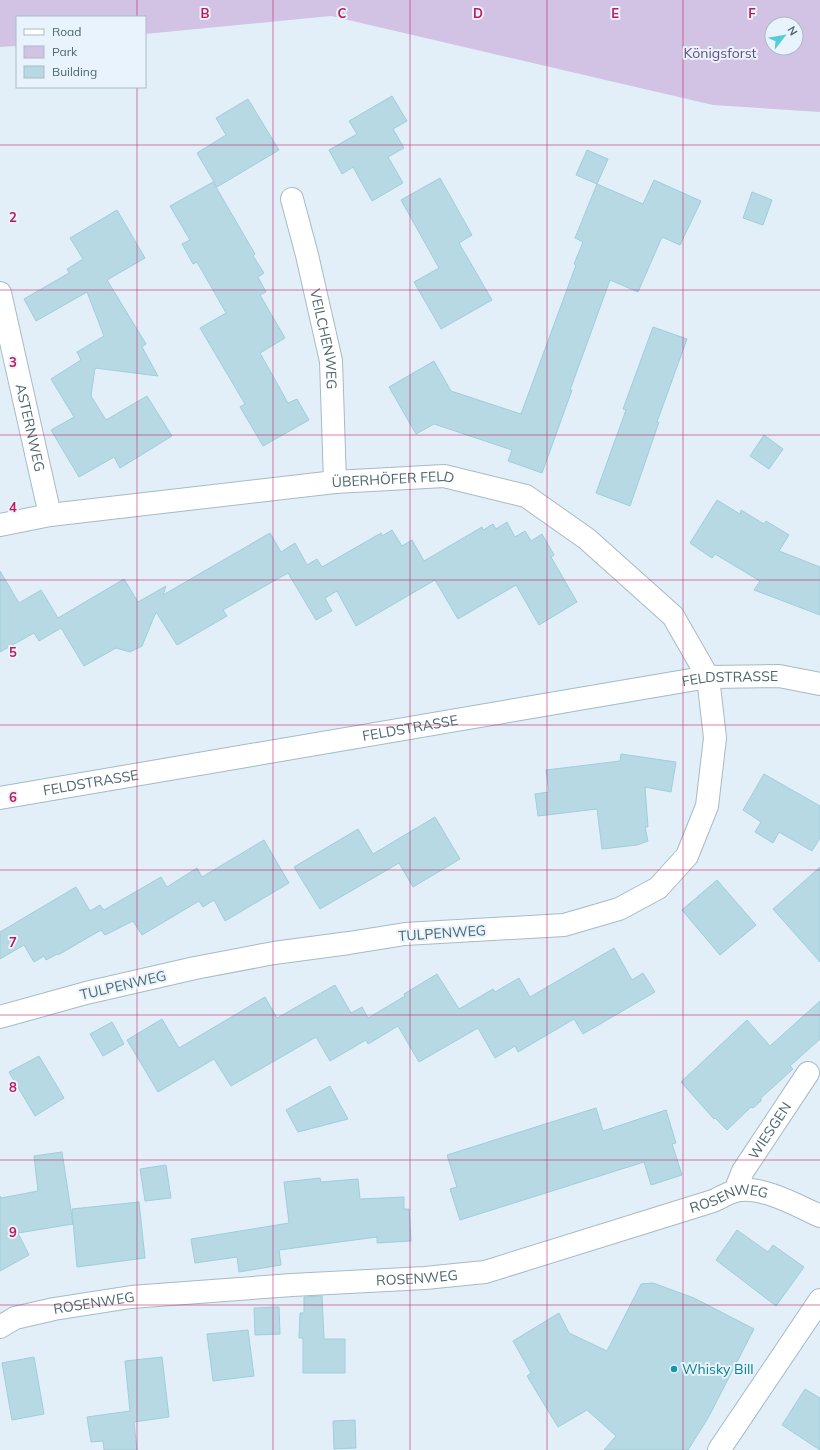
<svg xmlns="http://www.w3.org/2000/svg" width="820" height="1450" viewBox="0 0 820 1450" font-family="Mulish,sans-serif">
	<rect width="100%" height="100%" fill="#e2eff9"/>
	<path fill="#d2c3e5" fill-rule="evenodd" d="M0,0H820V112L713,105L331,16L145,34V17H17V46L0,47ZM772,24H796V48H772Z"/>
	<g fill="#b6d9e4" stroke="#9fcedc">
		<path d="M392,96L407,121L393,129L404,148L388,157L403,183L372,201L353,167L342,174L329,150L357,134L349,121Z"/>
		<path d="M248,99L279,150L217,187L197,153L226,135L216,118Z"/>
		<path d="M587,150L608,159L597,184L576,175Z"/>
		<path d="M440,178L472,235L459,243L492,300L441,329L414,282L439,268L401,200Z"/>
		<path d="M654,180L701,201L680,245L662,237L638,292L610,280L570,390H572L542,473L508,461L512,450L434,424L416,434L389,387L434,361L451,391L521,414L576,265L574,264L583,242L575,238L597,184L643,204Z"/>
		<path d="M213,182L255,254L253,256L264,273L258,277L266,292L260,295L285,338L260,353L288,403L297,399L309,420L263,446L240,407L245,404L200,328L226,313L197,262L193,264L182,244L190,240L170,206Z"/>
		<path d="M752,192L772,200L763,225L743,218Z"/>
		<path d="M117,210L145,258L107,280L146,344L142,347L158,376L95,368L91,396L106,420L147,396L172,436L120,468L114,457L79,477L51,430L74,417L51,379L81,360L77,352L104,336L87,292L36,321L24,299L69,273L67,269L83,259L70,238Z"/>
		<path d="M653,327L687,339L657,422H659L630,506L596,493L626,410L623,409Z"/>
		<path d="M764,435L783,449L769,469L750,456Z"/>
		<path d="M717,500L740,514L741,510L764,524L766,521L789,535L779,551L820,567V615L754,590L760,581L715,554L712,558L690,543Z"/>
		<path d="M507,522L515,537L525,531L531,541L542,534L554,555L551,557L577,602L539,625L516,585L458,619L435,580L356,626L337,591L325,598L332,611L316,620L288,573L223,610L227,616L177,645L156,612L142,646L130,652L116,648L84,666L61,628L39,641L34,633L0,652V571L19,603L41,590L58,618L124,579L138,602L166,586L163,595L270,533L281,552L295,543L307,565L317,559L322,567L381,533L382,536L392,530L402,546L412,540L424,561L482,527L483,530L493,524L496,529Z"/>
		<path d="M621,754L676,762L671,792L645,787L648,827H645L648,841L637,845L602,849L597,809L538,816L535,794L549,792L546,770L620,761Z"/>
		<path d="M764,774L820,806V838L812,851L779,832L773,843L755,832L761,822L743,810Z"/>
		<path d="M435,817L460,859L413,887L399,863L320,909L294,867L358,829L373,854Z"/>
		<path d="M264,840L289,883L225,921L214,900L203,907L199,901L142,935L133,921L105,935L101,930L58,955L57,954L46,960L44,956L34,962L24,945L0,959V932L76,887L90,911L100,905L104,910L161,877L167,887L197,868L202,877Z"/>
		<path d="M820,867V962L773,909Z"/>
		<path d="M717,880L756,925L720,955L682,910Z"/>
		<path d="M614,948L632,980L643,973L655,992L583,1034L574,1019L518,1052L515,1046L495,1058L478,1028L419,1062L398,1026L368,1044L366,1040L330,1061L316,1037L231,1086L214,1059L158,1092L127,1040L162,1019L179,1048L265,997L277,1018L335,985L351,1013L362,1007L368,1018L405,996L404,994L437,974L459,1009L493,989L495,992L519,978L530,997Z"/>
		<path d="M820,1001V1039L790,1066L793,1069L761,1098V1101L753,1108L751,1107L727,1130L715,1118L714,1119L681,1082L747,1020L770,1046Z"/>
		<path d="M112,1022L124,1044L103,1056L90,1034Z"/>
		<path d="M39,1056L64,1098L35,1116L9,1072Z"/>
		<path d="M330,1086L348,1119L298,1132L286,1110Z"/>
		<path d="M596,1108L603,1131L666,1110L676,1143L672,1144L682,1175L651,1185L644,1162L460,1220L450,1189L457,1187L447,1155Z"/>
		<path d="M62,1152L73,1224L18,1233L29,1255L0,1271V1196L1,1198L38,1191L34,1156Z"/>
		<path d="M166,1165L171,1198L145,1201L140,1169Z"/>
		<path d="M320,1178L321,1182L358,1179L360,1199L404,1197V1209H409L411,1241L377,1243V1237L279,1250L281,1265L239,1272L237,1257L195,1263L191,1239L289,1223L284,1182Z"/>
		<path d="M139,1202L145,1258L77,1267L72,1209Z"/>
		<path d="M737,1230L768,1252L773,1245L804,1267L776,1306L716,1260Z"/>
		<path d="M653,1283L694,1298L754,1329L708,1418L688,1450H604L616,1436L587,1410L558,1427L527,1376L531,1373L513,1341L559,1313L569,1333L607,1351L641,1284Z"/>
		<path d="M322,1296L324,1339H345V1373H303V1338H299L300,1313H304V1297Z"/>
		<path d="M279,1307L280,1334L255,1335L254,1308Z"/>
		<path d="M248,1330L254,1376L213,1381L207,1334Z"/>
		<path d="M34,1357L44,1414L12,1420L2,1363Z"/>
		<path d="M162,1357L169,1417L134,1422L137,1450H104L103,1441L91,1442L87,1417L130,1411L125,1361Z"/>
		<path d="M805,1389L820,1398V1450L782,1425Z"/>
		<path d="M355,1420L356,1448L334,1449L333,1421Z"/>
	</g>
	<g fill="none" stroke-linecap="round" stroke-linejoin="round">
		<g stroke="#a6bbc3" stroke-width="24">
			<g id="street">
				<path id="s1" d="M292,199L307,255L331,361L335,482"/>
				<path id="s2" d="M0,293L50,515"/>
				<path id="s3" d="M0,525L50,515L335,482L444,476L526,496L587,539L673,616L708,677L715,738L707,806L687,856L658,888L619,909L564,925L405,934L349,943L274,953L195,968L86,993L0,1017"/>
				<path id="s4" d="M735,1191L743,1171L808,1073"/>
				<path id="s5" d="M0,1327L15,1318L54,1309L131,1297L292,1285L425,1278L485,1272L713,1201C720,1198 728,1193 735,1191C759,1184 798,1206 820,1216"/>
			</g>
		</g>
		<g stroke="#a2bbc4" stroke-width="24">
			<g id="secondary">
				<path id="s6" d="M0,798L708,677L779,676L820,684"/>
				<path d="M719,1450L820,1300"/>
			</g>
		</g>
		<use href="#street" stroke="#fff" stroke-width="22"/>
		<use href="#secondary" stroke="#fff" stroke-width="22"/>
	</g>
	<path fill="none" stroke="#c2185b" stroke-width="1" stroke-opacity="0.55" d="M137,0V17M273,0V1450M410,0V1450M547,0V1450M683,0V1450M137,87V1450M0,145H820M0,290H820M0,435H820M0,580H820M0,725H820M0,870H820M0,1015H820M0,1160H820M0,1305H820"/>
	<circle fill="#0f9aa8" stroke="#e8f3fd" stroke-width="1.5" cx="674" cy="1369" r="4"/>
	<g text-anchor="middle" dominant-baseline="central" stroke-width="4" stroke-linejoin="round" paint-order="stroke">
		<g font-size="14" fill="#674b7d" stroke="#e8f3fd">
			<text x="720" y="53">Königsforst</text>
		</g>
		<g font-size="14" fill="#4c676e" stroke="#e8f3fd">
			<text stroke="none"><textPath href="#s1" startOffset="144">VEILCHENWEG</textPath></text>
			<text stroke="none"><textPath href="#s2" startOffset="138">ASTERNWEG</textPath></text>
			<text stroke="none"><textPath href="#s3" startOffset="396">ÜBERHÖFER FELD</textPath></text>
			<text stroke="none"><textPath href="#s6" startOffset="740">FELDSTRASSE</textPath></text>
			<text stroke="none"><textPath href="#s6" startOffset="416">FELDSTRASSE</textPath></text>
			<text stroke="none"><textPath href="#s6" startOffset="92">FELDSTRASSE</textPath></text>
			<text transform="translate(442 933) rotate(-4)">TULPENWEG</text>
			<text transform="translate(123 985) rotate(-13)">TULPENWEG</text>
			<text stroke="none"><textPath href="#s4" startOffset="70">WIESGEN</textPath></text>
			<text stroke="none"><textPath href="#s5" startOffset="746">ROSENWEG</textPath></text>
			<text stroke="none"><textPath href="#s5" startOffset="422">ROSENWEG</textPath></text>
			<text stroke="none"><textPath href="#s5" startOffset="98">ROSENWEG</textPath></text>
		</g>
		<g font-size="14" fill="#0d838f" stroke="#e8f3fd" text-anchor="start">
			<text x="682" y="1369">Whisky Bill</text>
		</g>
	</g>
	<g font-size="13" text-anchor="middle" font-weight="bold" fill="#c2185b" stroke="#e8f3fd" stroke-width="4" stroke-linejoin="round" paint-order="stroke">
		<text x="205" y="18">B</text>
		<text x="342" y="18">C</text>
		<text x="478" y="18">D</text>
		<text x="615" y="18">E</text>
		<text x="752" y="18">F</text>
		<text x="13" y="222">2</text>
		<text x="13" y="367">3</text>
		<text x="13" y="512">4</text>
		<text x="13" y="657">5</text>
		<text x="13" y="802">6</text>
		<text x="13" y="947">7</text>
		<text x="13" y="1092">8</text>
		<text x="13" y="1237">9</text>
	</g>
	<rect x="16" y="16" width="130" height="72" fill="#e8f3fd" stroke="#aabbc4"/>
	<rect x="24" y="29" width="20" height="6" fill="#ffffff" stroke="#aabbc4"/>
	<text x="52" y="36" font-size="12" fill="#4c676e">Road</text>
	<rect x="24" y="46" width="20" height="12" fill="#d2c3e5" stroke="#aabbc4"/>
	<text x="52" y="56" font-size="12" fill="#4c676e">Park</text>
	<rect x="24" y="66" width="20" height="12" fill="#b6d9e4" stroke="#aabbc4"/>
	<text x="52" y="76" font-size="12" fill="#4c676e">Building</text>
	<g transform="translate(784 36) rotate(59)"><circle r="19" fill="#e8f3fd" stroke="#aabbc4"/>
	<path d="M0-3L7 15L0 10L-7 15Z" fill="#54cdd7"/>
	<text y="-6" font-size="11" font-weight="bold" text-anchor="middle" fill="#4c676e">N</text>
	</g>
</svg>
